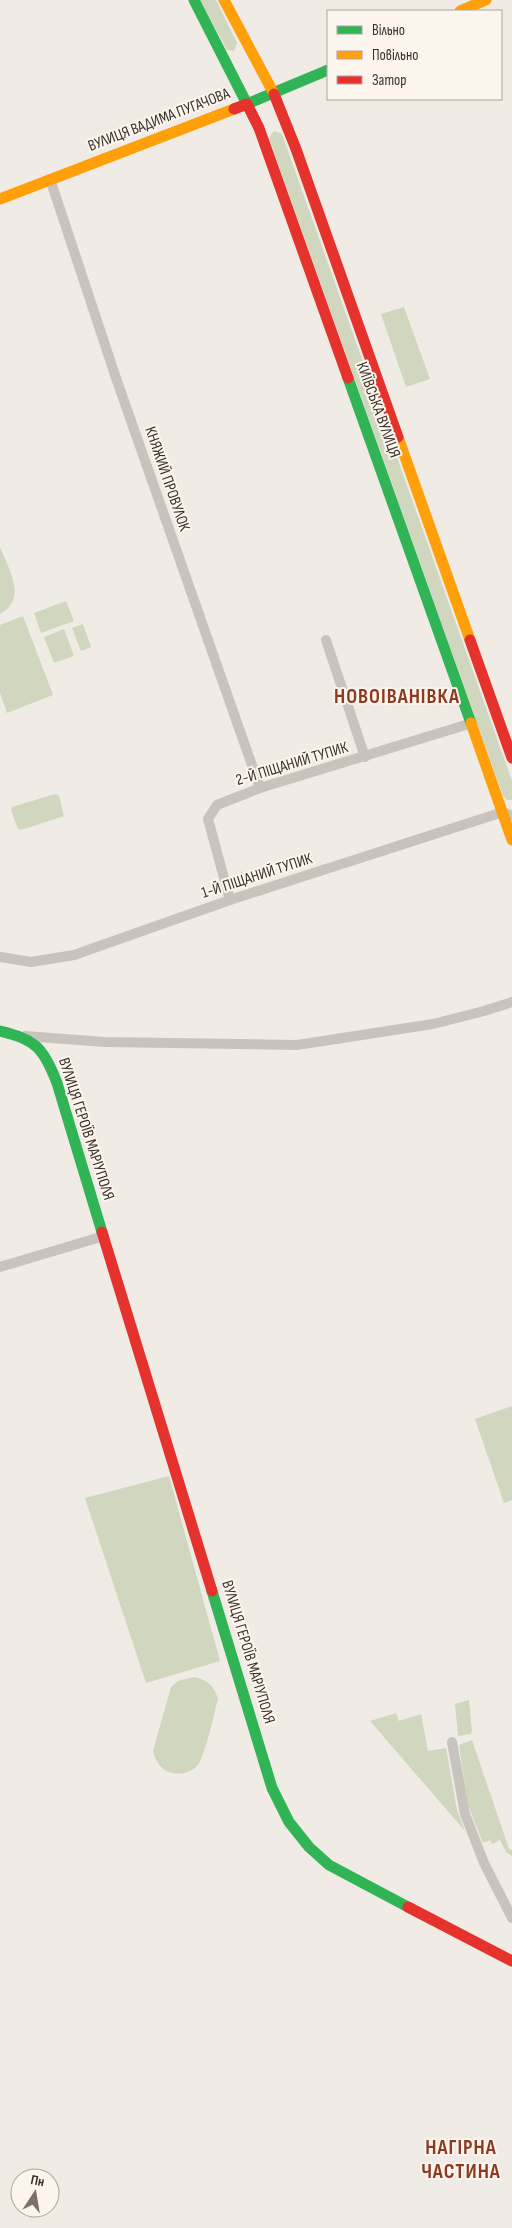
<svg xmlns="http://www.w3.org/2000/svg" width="512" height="2228" viewBox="0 0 512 2228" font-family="'Sofia Sans Condensed',sans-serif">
	<rect width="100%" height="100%" fill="#f0ebe5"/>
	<g fill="#d1d6bf">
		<path d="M200,0H216L237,43L234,51L227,50Z"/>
		<path d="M274,131L282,134L512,781V800H507L503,796L269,138Z"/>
		<path d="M404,307L430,379L406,387L381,314Z"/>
		<path d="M0,547C9,570 28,599 0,614Z"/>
		<path d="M66,601L74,621L41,633L34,613Z"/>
		<path d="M23,616L53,695L7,713L0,693V625Z"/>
		<path d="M83,624L91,647L81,651L72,628Z"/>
		<path d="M64,629L74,656L54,663L44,637Z"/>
		<path d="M55,794L59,796L64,816L21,830L18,829L11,810L12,807Z"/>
		<path d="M512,1406V1500L504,1503L475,1419Z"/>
		<path d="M169,1476L220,1661L146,1683L85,1498Z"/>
		<path d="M194,1677C208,1680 214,1686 218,1699C213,1717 207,1748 199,1763C194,1772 181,1775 172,1773C160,1770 156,1761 153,1751L171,1687L178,1681Z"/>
		<path d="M469,1700L472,1730L471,1734L458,1736L455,1704Z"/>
		<path d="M396,1713L399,1721L421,1714L428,1751L446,1748L457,1810L465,1831L370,1721Z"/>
		<path d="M472,1740L509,1849L512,1850V1856L506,1852L500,1840L492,1844L490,1840L483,1843L468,1805L459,1745Z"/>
	</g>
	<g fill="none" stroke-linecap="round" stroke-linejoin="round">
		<g stroke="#c9c3be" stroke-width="10">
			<path d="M50,179L117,381L260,788"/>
			<path d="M326,640L365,757"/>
			<path d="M230,900L208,819L217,805L260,788L472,723"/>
			<path d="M0,957L31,962L74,955L230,900L503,812L512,816"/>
			<path d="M25,1036L105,1042L297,1045L433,1024L484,1011L512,1002"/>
			<path d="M0,1267L104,1236"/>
			<path d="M452,1742L465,1814L484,1863L512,1918"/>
		</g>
		<g stroke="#30b455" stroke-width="11">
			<path d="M194,0L247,104L328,70"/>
			<path d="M348,378L471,723"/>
			<path d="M0,1031C36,1039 44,1049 57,1083L102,1232"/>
			<path d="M212,1591L272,1788L289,1822L309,1847L329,1865L408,1907"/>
		</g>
		<g stroke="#ff9f0a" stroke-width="11">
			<path d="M224,0L274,94"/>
			<path d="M460,11L486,0"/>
			<path d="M0,199L234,109"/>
			<path d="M398,437L470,640"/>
			<path d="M471,723L512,840"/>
		</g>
		<g stroke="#e5322d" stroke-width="11">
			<path d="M274,94L296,149L398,437"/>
			<path d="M234,109L247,104L259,128L348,378"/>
			<path d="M470,640L512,758"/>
			<path d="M102,1232L212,1591"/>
			<path d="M408,1907L512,1961"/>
		</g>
	</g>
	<g text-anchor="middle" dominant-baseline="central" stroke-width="4" stroke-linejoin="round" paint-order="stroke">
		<g font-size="16" fill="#3b302b" stroke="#fbf5ee">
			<text transform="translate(159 120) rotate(-21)">ВУЛИЦЯ ВАДИМА ПУГАЧОВА</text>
			<text transform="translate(378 410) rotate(70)">КИЇВСЬКА ВУЛИЦЯ</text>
			<text transform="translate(167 479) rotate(71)">КНЯЖИЙ ПРОВУЛОК</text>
			<text transform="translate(292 764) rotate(-17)">2-Й ПІЩАНИЙ ТУПИК</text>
			<text transform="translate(257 876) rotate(-18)">1-Й ПІЩАНИЙ ТУПИК</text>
			<text transform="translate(86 1129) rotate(72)">ВУЛИЦЯ ГЕРОЇВ МАРІУПОЛЯ</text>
			<text transform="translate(248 1652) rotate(73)">ВУЛИЦЯ ГЕРОЇВ МАРІУПОЛЯ</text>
		</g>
		<g font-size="21" font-weight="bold" letter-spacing="1" fill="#8c3b22" stroke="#fbf5ee">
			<text x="397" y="696">НОВОІВАНІВКА</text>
			<text x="461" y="2147">НАГІРНА<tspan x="461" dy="24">ЧАСТИНА</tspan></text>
		</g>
	</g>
	<rect x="327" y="10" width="175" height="90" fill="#fbf5ee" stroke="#aea6a0"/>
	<rect x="337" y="26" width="25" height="8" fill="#30b455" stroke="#aea6a0"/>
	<text x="372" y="35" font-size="15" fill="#3b302b">Вільно</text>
	<rect x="337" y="51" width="25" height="8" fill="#ff9f0a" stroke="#aea6a0"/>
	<text x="372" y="60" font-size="15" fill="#3b302b">Повільно</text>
	<rect x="337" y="76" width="25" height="8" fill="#e5322d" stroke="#aea6a0"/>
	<text x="372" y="85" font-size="15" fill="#3b302b">Затор</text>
	<g transform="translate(35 2193) rotate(12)"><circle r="24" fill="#fbf5ee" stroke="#aea6a0"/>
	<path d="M0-4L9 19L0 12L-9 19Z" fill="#7a716c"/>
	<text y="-8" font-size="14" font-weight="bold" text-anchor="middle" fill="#3b302b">Пн</text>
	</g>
</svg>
